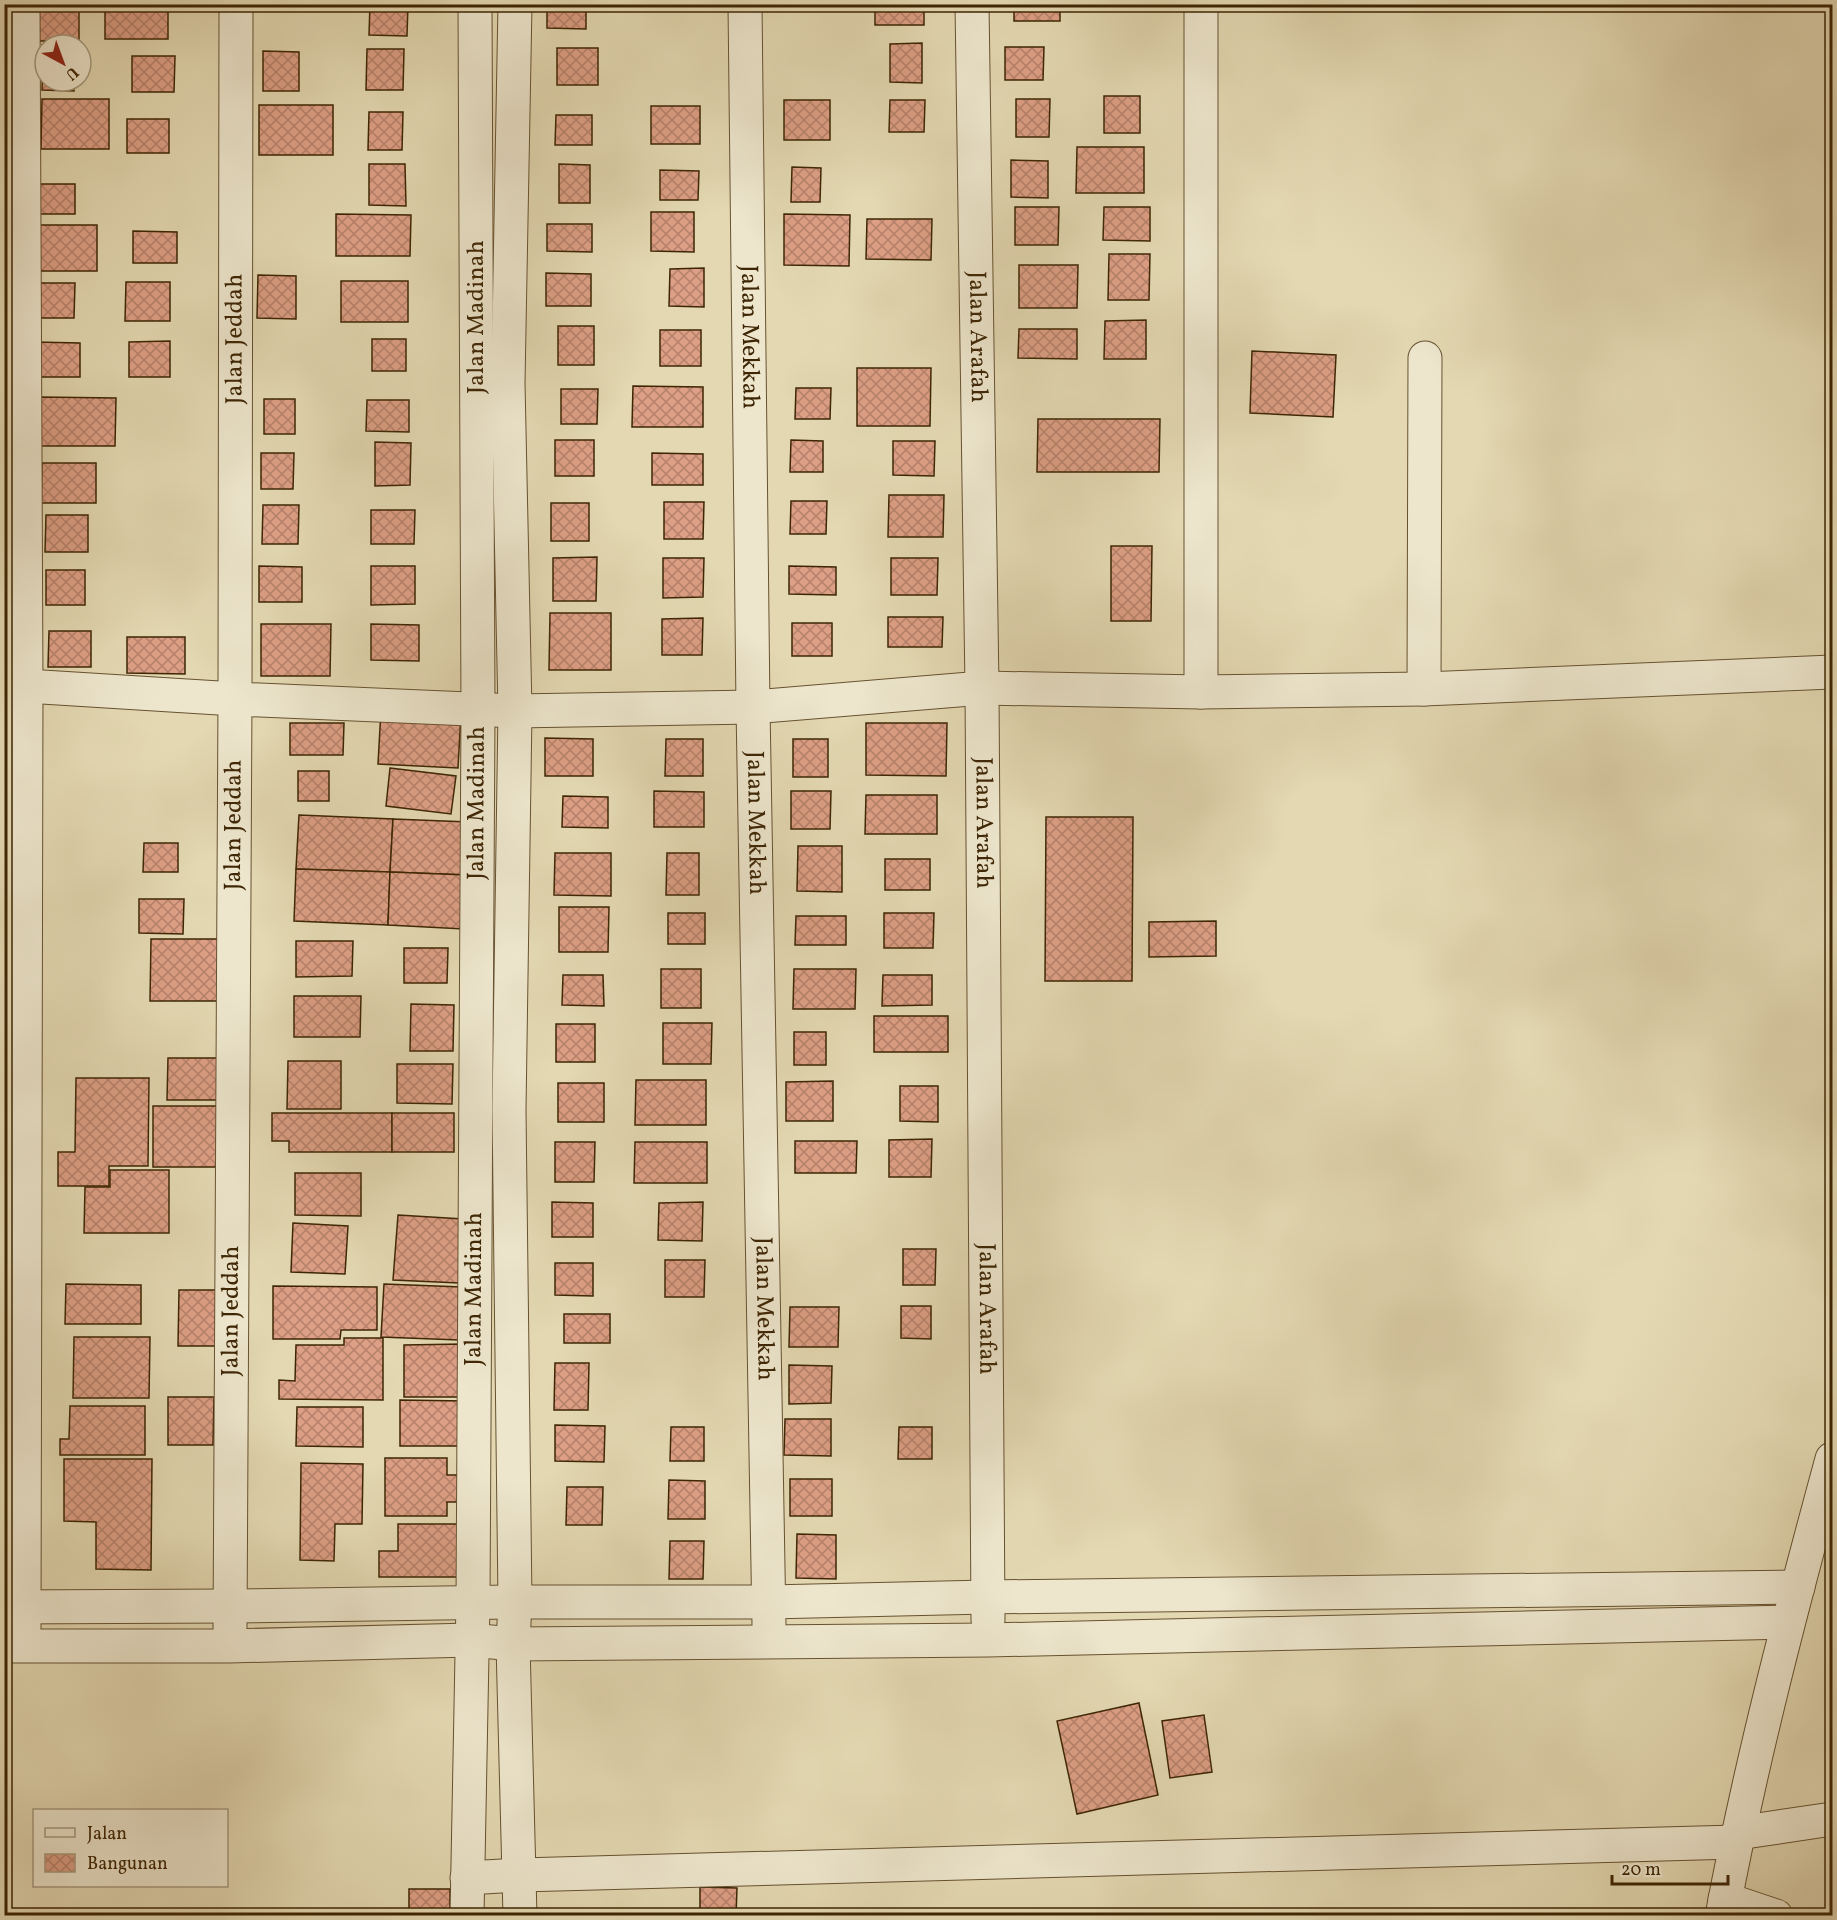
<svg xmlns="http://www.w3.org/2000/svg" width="1837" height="1920" viewBox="0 0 1837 1920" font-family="Vollkorn,serif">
	<defs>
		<pattern id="building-cross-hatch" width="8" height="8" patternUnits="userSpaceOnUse" patternTransform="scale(1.5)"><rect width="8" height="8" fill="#dd9f85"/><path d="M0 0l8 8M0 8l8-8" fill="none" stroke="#b5816b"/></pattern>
	</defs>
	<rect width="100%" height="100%" fill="#e3d8b2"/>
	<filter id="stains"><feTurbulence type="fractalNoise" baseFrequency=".00333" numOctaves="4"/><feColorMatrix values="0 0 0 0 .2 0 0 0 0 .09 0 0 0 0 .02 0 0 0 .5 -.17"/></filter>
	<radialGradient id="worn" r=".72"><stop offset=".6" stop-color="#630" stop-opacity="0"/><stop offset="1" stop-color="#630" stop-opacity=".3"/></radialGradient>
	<g fill="url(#building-cross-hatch)" stroke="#3e2605" stroke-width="1.5">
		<rect x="37" y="4" width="42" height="37"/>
		<rect x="105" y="4" width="63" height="35"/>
		<path d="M370,4H408L407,36L369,35Z"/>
		<path d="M547,4H586V29L547,28Z"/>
		<rect x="875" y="4" width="49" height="21"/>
		<rect x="1014" y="4" width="46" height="17"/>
		<path d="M922,43V83L890,82V44Z"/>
		<path d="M1005,47H1044L1043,80H1005Z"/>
		<rect x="557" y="48" width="41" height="37"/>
		<path d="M367,49H404L403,90H366Z"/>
		<path d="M263,51L299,52V91H263Z"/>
		<path d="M132,56H175L174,92H132Z"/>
		<path d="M43,60H45V81H74V91L42,90Z"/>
		<rect x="1104" y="96" width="36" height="37"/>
		<path d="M42,99H109V149H41Z"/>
		<path d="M1016,99H1050L1049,137H1016Z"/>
		<rect x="784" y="100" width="46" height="40"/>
		<path d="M890,100H925L924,132H889Z"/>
		<rect x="259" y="105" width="74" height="50"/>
		<rect x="651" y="106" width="49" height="38"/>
		<path d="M369,112H403L402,150H368Z"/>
		<path d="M556,115H592V145H555Z"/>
		<rect x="127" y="119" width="42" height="34"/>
		<path d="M1077,147H1144V193H1076Z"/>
		<path d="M1011,160L1048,161V198L1011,197Z"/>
		<path d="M369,164H405L406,206L369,205Z"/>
		<path d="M559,164L590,165V203H559Z"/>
		<path d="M792,167L821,168L820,202H791Z"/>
		<path d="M660,170L699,171L698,200H660Z"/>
		<rect x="37" y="184" width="38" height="30"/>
		<path d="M1015,207H1059L1058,245H1015Z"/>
		<path d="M1104,207H1150V241L1103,240Z"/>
		<path d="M651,212H694V252L651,251Z"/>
		<path d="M336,214L411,215L410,256H336Z"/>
		<path d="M784,214L850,215L849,266L784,265Z"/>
		<path d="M867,219H932L931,260L866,259Z"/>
		<path d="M547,224H592V252L547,251Z"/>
		<path d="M40,225H97V271H39Z"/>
		<path d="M133,231L177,232V263H133Z"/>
		<path d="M1109,254H1150L1149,300H1108Z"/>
		<path d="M1019,265H1078L1077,308H1019Z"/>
		<path d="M704,268V307L669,306L670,269Z"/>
		<path d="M546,273L591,274V306H546Z"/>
		<path d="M258,275L296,276V319L257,318Z"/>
		<rect x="341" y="281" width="67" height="41"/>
		<path d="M126,282H170V321H125Z"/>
		<path d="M28,283H75L74,318H28Z"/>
		<path d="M1146,320V359H1104L1105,321Z"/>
		<rect x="558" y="326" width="36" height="39"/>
		<path d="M1019,329H1077V359L1018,358Z"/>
		<rect x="660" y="330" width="41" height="36"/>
		<rect x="372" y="339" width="34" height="32"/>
		<path d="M170,341V377H129V342Z"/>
		<path d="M34,342L80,343V377H34Z"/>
		<path d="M1252,351L1336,355L1333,417L1250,413Z"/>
		<path d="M857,368H931L930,426H857Z"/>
		<path d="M633,386L703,387V427H632Z"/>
		<path d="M796,388H831L830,419H795Z"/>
		<path d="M561,389H598L597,424H561Z"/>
		<path d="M39,397L116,398L115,446H38Z"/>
		<rect x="264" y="399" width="31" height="35"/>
		<path d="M367,400H409V432L366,431Z"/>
		<path d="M1038,419H1160L1159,472H1037Z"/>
		<rect x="555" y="440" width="39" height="36"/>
		<path d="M791,440L823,441V472H790Z"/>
		<path d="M893,441H935L934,476L893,475Z"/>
		<path d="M375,442L411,443L410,485L375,486Z"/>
		<path d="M261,453H294L293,489H261Z"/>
		<path d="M652,453L703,454V485H652Z"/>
		<path d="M42,463H96V503H41Z"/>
		<path d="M889,495H944L943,537H888Z"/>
		<path d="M791,501H827L826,534H790Z"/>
		<path d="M664,502H704L703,539H664Z"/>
		<rect x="551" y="503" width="38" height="38"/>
		<path d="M263,505H299L298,544H262Z"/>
		<path d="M371,510H415L414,544H371Z"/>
		<path d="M46,515H88V552H45Z"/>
		<path d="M1111,546H1152L1151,621H1111Z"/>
		<path d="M597,557L596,601H553V558Z"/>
		<path d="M663,558H704L703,597L663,598Z"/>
		<path d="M891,558H938L937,595H891Z"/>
		<path d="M259,566L302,567V602H259Z"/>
		<path d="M371,566H415V604L371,605Z"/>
		<path d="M789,566L836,567V595L789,594Z"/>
		<rect x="46" y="570" width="39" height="35"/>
		<path d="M550,613H611V670H549Z"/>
		<path d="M888,617H943L942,647H888Z"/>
		<path d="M703,618L702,655H662V619Z"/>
		<rect x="792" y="623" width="40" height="33"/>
		<path d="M261,624H331L330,676H261Z"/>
		<path d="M371,624L419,625V661L371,660Z"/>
		<path d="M49,631H91V667H48Z"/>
		<path d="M127,637H185V674L127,673Z"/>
		<path d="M381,710L461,714L458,768L378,764Z"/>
		<path d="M290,723H344L343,755H290Z"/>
		<path d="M866,723H947L946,776L866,775Z"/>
		<path d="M545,738L593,739V776H545Z"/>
		<path d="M666,739H703V776H665Z"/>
		<rect x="793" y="739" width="35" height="38"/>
		<path d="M390,768L456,776L451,814L386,806Z"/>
		<rect x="298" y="771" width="31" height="30"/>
		<path d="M654,791L704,792V827H654Z"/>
		<path d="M791,791H831L830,829H791Z"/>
		<path d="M866,795H937V834H865Z"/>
		<path d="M563,796L608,797V828L562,827Z"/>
		<path d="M299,815L393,819L390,872L296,869Z"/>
		<path d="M1046,817H1133L1132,981H1045Z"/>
		<path d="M393,819L469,822L467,875L390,872Z"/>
		<path d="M144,843H178V872H143Z"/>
		<path d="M798,846H842V892L797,891Z"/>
		<path d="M555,853H611V896L554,895Z"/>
		<path d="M667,853H699V895H666Z"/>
		<rect x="885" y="859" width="45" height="31"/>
		<path d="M296,869L390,872L388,925L294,921Z"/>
		<path d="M390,872L467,875L464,929L388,925Z"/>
		<path d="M139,899H184L183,934L139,933Z"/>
		<path d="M559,907H609L608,952H559Z"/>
		<rect x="668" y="913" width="37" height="31"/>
		<path d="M884,913H934L933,948H884Z"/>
		<path d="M796,916H846V945H795Z"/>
		<path d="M1216,921V956L1149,957V922Z"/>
		<path d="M151,939H220L219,1001H150Z"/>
		<path d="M296,941H353L352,976L296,977Z"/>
		<path d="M404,948H448L447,983H404Z"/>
		<rect x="661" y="969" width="40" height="39"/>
		<path d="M794,969H856L855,1009H793Z"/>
		<path d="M563,975H603L604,1006L562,1005Z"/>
		<path d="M883,975H932V1005L882,1006Z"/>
		<path d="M294,996H361L360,1037H294Z"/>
		<path d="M411,1004L454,1005L453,1051H410Z"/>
		<rect x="874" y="1016" width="74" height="36"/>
		<path d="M663,1023H712L711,1064H663Z"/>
		<rect x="556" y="1024" width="39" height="38"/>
		<rect x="794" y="1032" width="32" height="33"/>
		<path d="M168,1058H223L222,1100H167Z"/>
		<path d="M288,1061H341V1109H287Z"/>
		<path d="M397,1064H453L452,1104L397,1103Z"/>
		<path d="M76,1078H149L148,1166H109V1186H58V1152H75Z"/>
		<path d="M636,1080H706V1125H635Z"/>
		<path d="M833,1081V1121H786V1082Z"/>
		<rect x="558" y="1083" width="46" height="39"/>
		<path d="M900,1086H938V1122L900,1121Z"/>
		<rect x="153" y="1106" width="71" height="61"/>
		<path d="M272,1113H392V1152H289V1141H272Z"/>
		<rect x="392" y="1113" width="62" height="39"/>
		<path d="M932,1139L931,1177H889V1140Z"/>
		<path d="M795,1141H857L856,1173H795Z"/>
		<path d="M555,1142H595L594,1182H555Z"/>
		<path d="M635,1142H707V1183H634Z"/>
		<path d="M110,1170H169V1233H84L85,1187H110Z"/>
		<path d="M295,1173H361V1216L295,1215Z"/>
		<path d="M552,1202L593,1203V1237H552Z"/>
		<path d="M703,1202L702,1241L658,1240L659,1203Z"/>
		<path d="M398,1215L463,1219L459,1283L393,1280Z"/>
		<path d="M293,1223L348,1226L345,1274L291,1272Z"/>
		<path d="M903,1249H936L935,1285H903Z"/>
		<path d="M665,1260H705L704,1297H665Z"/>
		<path d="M555,1263H593V1296L555,1295Z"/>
		<path d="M66,1284L141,1285V1324H65Z"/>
		<path d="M384,1284L462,1287L459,1340L381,1337Z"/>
		<path d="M273,1286L377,1287V1330H341L340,1339H273Z"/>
		<path d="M179,1290H224V1346H178Z"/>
		<path d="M901,1306H931V1339L901,1338Z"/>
		<path d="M790,1307H839L838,1347H789Z"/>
		<rect x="564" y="1314" width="46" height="29"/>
		<path d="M74,1337H150L149,1398H73Z"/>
		<path d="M344,1338H383V1400L279,1399V1380L295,1381L296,1345H344Z"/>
		<path d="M462,1344V1397H404V1345Z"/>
		<path d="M555,1363H589L588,1410H554Z"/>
		<path d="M4,1364H17L14,1440H4Z"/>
		<path d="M789,1365L832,1366L831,1403L789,1404Z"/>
		<path d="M168,1397H214L213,1445H168Z"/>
		<path d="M400,1400L465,1401L464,1446H400Z"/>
		<path d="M70,1406H145V1455H60V1439H69Z"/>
		<path d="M297,1407H363V1447L296,1446Z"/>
		<path d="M785,1419H831V1456L784,1455Z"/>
		<path d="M555,1425L605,1426L604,1462L555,1461Z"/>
		<path d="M671,1427H704V1461H670Z"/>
		<path d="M899,1427H932V1459H898Z"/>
		<path d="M4,1451H8L4,1537Z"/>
		<path d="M385,1458H447V1475H465L464,1502H447V1516H385Z"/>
		<path d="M64,1459H152L151,1570L96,1569V1522L64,1521Z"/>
		<path d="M301,1463L363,1464L362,1524H335L334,1561L300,1560Z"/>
		<rect x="790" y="1479" width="42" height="37"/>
		<path d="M669,1480L705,1481V1519H668Z"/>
		<path d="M567,1487H603L602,1525H566Z"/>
		<path d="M398,1524H467L466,1577H379V1551H398Z"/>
		<path d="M797,1534L836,1535V1579L796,1578Z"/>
		<path d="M670,1541H704L703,1579H669Z"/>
		<path d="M1139,1703L1158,1795L1077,1814L1057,1721Z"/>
		<path d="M1204,1715L1212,1772L1170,1778L1162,1721Z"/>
		<path d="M700,1887L737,1888L736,1916H700Z"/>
		<rect x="409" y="1889" width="41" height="27"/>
	</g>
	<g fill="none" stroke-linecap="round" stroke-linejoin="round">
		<g stroke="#675230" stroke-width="35">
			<g id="minor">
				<path d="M23,4L26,686L24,1629"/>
				<path d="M515,4L508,383L515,711L509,1110L515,1602L513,1644L520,1916"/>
				<path id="s1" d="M745,4L753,707L769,1625"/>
				<path id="s2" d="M972,4L982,688L988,1620"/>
				<path d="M1201,4V692"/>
				<path d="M26,686L235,699L515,711L753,707L982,688L1201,692L1424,689L1832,672"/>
				<path d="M1424,689L1425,358"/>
				<path d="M4,1607L230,1606L515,1602H769L987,1597L1798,1587"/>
				<path id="s3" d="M230,1629L235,699L236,4"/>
				<path d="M4,1646H229L471,1640L513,1644L989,1640L1788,1622"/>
				<path d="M1738,1833L1832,1819"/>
				<path d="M467,1878L520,1875L1736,1842"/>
				<path d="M1725,1899L1776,1916"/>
				<path id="s4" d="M467,1916L473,1602L478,711L475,4"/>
				<path d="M1722,1916C1751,1761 1791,1610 1832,1459"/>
			</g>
		</g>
		<use href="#minor" stroke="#ede6cd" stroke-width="33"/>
	</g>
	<g text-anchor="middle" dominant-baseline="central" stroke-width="4.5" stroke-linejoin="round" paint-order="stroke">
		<g font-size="24" fill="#3e2605" stroke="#ede6cd">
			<text transform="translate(477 317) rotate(-90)">Jalan Madinah</text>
			<text stroke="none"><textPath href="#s2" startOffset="333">Jalan Arafah</textPath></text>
			<text stroke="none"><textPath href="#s1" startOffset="333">Jalan Mekkah</textPath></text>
			<text stroke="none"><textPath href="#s3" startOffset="1290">Jalan Jeddah</textPath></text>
			<text stroke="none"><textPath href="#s4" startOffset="1113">Jalan Madinah</textPath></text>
			<text stroke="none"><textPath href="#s2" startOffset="819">Jalan Arafah</textPath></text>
			<text stroke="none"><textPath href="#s1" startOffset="819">Jalan Mekkah</textPath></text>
			<text stroke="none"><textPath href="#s3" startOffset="804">Jalan Jeddah</textPath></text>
			<text stroke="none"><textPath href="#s4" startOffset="627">Jalan Madinah</textPath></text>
			<text stroke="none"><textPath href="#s2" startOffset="1305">Jalan Arafah</textPath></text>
			<text stroke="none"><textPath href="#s1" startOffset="1305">Jalan Mekkah</textPath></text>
			<text stroke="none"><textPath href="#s3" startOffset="318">Jalan Jeddah</textPath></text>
		</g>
	</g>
	<rect width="1837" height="1920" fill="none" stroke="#e3d8b2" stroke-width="24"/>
	<rect x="6" y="6" width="1825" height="1908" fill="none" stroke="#3e2605" stroke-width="3"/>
	<rect x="12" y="12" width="1813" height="1896" fill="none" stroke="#3e2605" stroke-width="1.5"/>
	<rect x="33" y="1809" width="195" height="78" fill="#ede6cd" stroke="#a7997d" stroke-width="1.5"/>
	<rect x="45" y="1828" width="30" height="9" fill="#ede6cd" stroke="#a7997d" stroke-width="1.5"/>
	<text x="87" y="1839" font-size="18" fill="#3e2605">Jalan</text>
	<rect x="45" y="1854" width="30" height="18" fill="url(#building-cross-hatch)" stroke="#a7997d" stroke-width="1.5"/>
	<text x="87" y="1869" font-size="18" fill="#3e2605">Bangunan</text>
	<g transform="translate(63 63) rotate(139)"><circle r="28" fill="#ede6cd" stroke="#a7997d" stroke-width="1.5"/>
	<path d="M0-4.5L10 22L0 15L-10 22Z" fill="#8f2418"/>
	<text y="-9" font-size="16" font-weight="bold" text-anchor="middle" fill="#3e2605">U</text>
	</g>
	<path d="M1612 1875v9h116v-9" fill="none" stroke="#3e2605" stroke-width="3"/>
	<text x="1621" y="1875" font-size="18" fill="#3e2605" stroke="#ede6cd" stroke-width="4.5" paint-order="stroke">20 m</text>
	<rect width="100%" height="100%" filter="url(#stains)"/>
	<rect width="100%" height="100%" fill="url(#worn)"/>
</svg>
